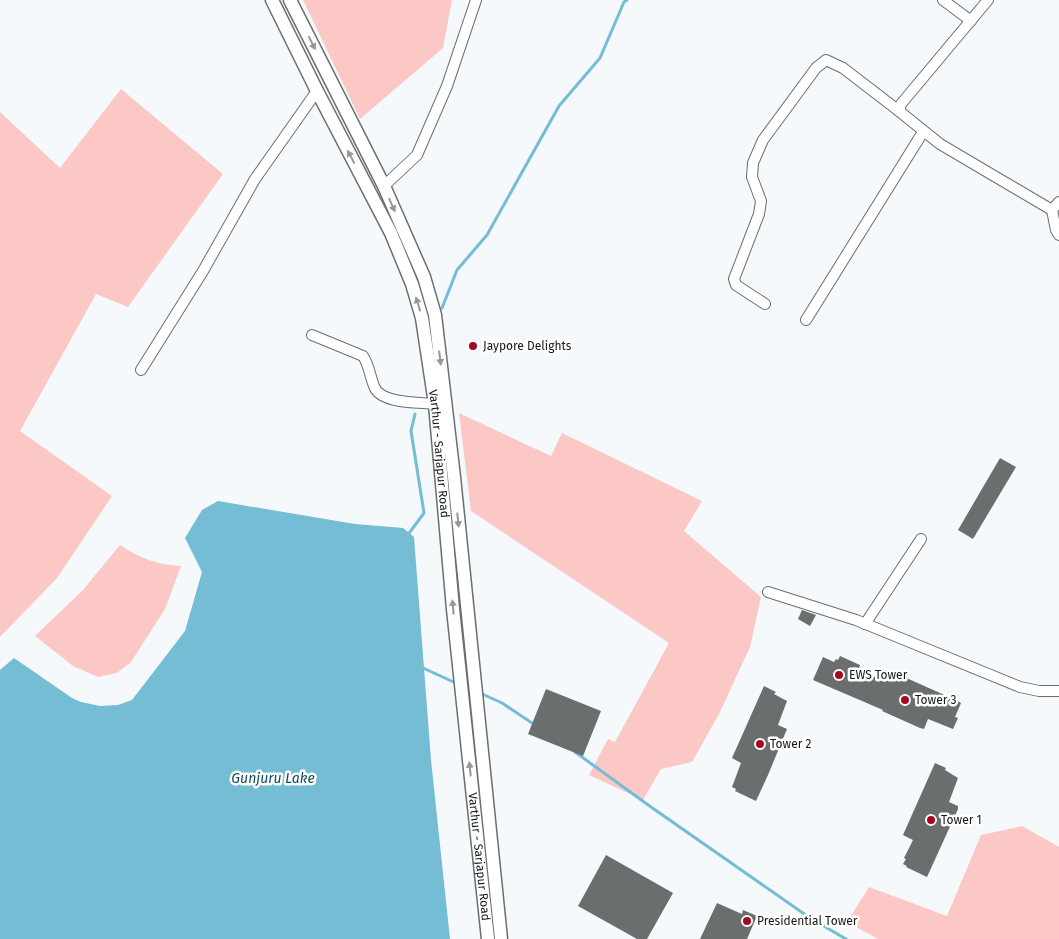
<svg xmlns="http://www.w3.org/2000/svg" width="1059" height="939" viewBox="0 0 1059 939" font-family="'Fira Sans',sans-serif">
	<rect width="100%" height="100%" fill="#f5f9fb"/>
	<g fill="#fbc8c5">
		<path d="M303,0H452L443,48L360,119Z"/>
		<path d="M121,89L223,174L128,307L96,294L20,431L112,496L57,578L0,637V112L60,168Z"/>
		<path d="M459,413L551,456L562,433L702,501L684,531L761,597L750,647L720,712L692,762L661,769L643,800L589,775L608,739L615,742L669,643L471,511Z"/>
		<path d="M120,545C139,558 158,565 181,566L165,609L131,662L117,673L98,677L73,666L35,636L83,590Z"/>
		<path d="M1022,826L1059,847V939H878L847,922L869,887L947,916L981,835Z"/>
	</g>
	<path fill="#75bcd5" d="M218,501L355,524L403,528L414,537L431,760L450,939H0V670L14,658L72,698L81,702L100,706L118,705L132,700L185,631L202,572L185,538L202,510Z"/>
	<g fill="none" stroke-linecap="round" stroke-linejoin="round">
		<g stroke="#75bcd5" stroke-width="3">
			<path d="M442,308L457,270L487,235L559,106L600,58L624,2L627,0"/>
			<path d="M407,536L424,513L411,431L415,414"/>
			<path d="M423,668L458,684"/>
			<path d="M480,693L502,703L535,725"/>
			<path d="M575,752L651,807L810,918L846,939"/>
		</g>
	</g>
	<g fill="#6a6e6f">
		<path d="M1000,458L1016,467L973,539L958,530Z"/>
		<path d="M802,610L816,615L810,626L798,619Z"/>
		<path d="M840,656L860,665L859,669L885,682L890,671L893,672L958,701L961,703L955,717L958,718L953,729L928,719L924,729L920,728L882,711L883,710L813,680L823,657L834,662L836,659L838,660Z"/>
		<path d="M764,686L776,692L774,694L787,701L778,725L787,729L768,775L756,801L735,791L736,789L732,787L741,763L732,758Z"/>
		<path d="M546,689L601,711L583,756L528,734Z"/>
		<path d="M935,763L946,768L945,770L958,778L949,802L958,806V809L927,877L906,867L907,866L903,864L906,859L904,858L913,840L903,835Z"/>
		<path d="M606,855L673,893L647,939H637L578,906Z"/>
		<path d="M717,903L742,914L743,910L757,916L747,939H700Z"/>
	</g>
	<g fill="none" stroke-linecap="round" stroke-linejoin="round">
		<g stroke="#6b6e70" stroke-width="12">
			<g id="minor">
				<path d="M943,0L971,21"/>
				<path d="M988,0L901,104L899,111L940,144L1052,210"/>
				<path d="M384,186L417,155L447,86L476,0"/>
				<path d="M1059,202L1052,210L1056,230L1059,235"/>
				<path d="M765,304L736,285L734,279L759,214L761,201L752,177L753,163L763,140L816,68L826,60L843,68L899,111"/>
				<path d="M806,320L923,132"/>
				<path d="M312,335L363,356C369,365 370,376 374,386C380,404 418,402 435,404"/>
				<path d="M141,370L203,271L255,179L317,91"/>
				<path d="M768,592L856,620L1020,687L1039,691H1059"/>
				<path d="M865,624L921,539"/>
			</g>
		</g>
		<g stroke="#6b6e70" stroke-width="15">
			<g id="major">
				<path id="s1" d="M272,0L317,91L391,233L412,284L422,318L435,404L453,609L488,939"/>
				<path d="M290,0L384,186L424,277L435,315L454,477L501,939"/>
			</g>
		</g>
		<use href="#minor" stroke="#fff" stroke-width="10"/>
		<use href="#major" stroke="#fff" stroke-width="12"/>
	</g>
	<defs><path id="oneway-solid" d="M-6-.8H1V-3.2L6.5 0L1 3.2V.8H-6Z" transform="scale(1.25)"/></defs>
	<g fill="#969797">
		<use href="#oneway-solid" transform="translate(312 43) rotate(63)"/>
		<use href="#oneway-solid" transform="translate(351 157) rotate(-118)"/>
		<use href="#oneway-solid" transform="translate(392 205) rotate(66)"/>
		<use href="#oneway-solid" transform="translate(418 304) rotate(-107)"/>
		<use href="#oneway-solid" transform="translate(440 358) rotate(83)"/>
		<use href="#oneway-solid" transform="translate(458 520) rotate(84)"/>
		<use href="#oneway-solid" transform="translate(453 607) rotate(-95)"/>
		<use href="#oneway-solid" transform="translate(470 769) rotate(-96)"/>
	</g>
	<g fill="#a40724" stroke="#fff" stroke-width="2">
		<circle cx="473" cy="346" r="5"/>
		<circle cx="839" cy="675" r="5"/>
		<circle cx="905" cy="700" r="5"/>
		<circle cx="760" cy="744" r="5"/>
		<circle cx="931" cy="820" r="5"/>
		<circle cx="747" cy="921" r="5"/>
	</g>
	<g text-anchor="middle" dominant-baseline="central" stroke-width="5" stroke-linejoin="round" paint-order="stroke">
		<g font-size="12" fill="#161818" stroke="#fff" text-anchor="start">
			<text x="483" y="346">Jaypore Delights</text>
			<text x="849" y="675">EWS Tower</text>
			<text x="915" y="700">Tower 3</text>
			<text x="770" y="744">Tower 2</text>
			<text x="941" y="820">Tower 1</text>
			<text x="757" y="921">Presidential Tower</text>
		</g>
		<g font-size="12" fill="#161818" stroke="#fff">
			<text stroke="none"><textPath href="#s1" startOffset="489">Varthur - Sarjapur Road</textPath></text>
			<text stroke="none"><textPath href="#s1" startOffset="894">Varthur - Sarjapur Road</textPath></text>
		</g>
		<g font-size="14" font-style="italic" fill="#0e4c5e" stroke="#fff">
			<text x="273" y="778">Gunjuru Lake</text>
		</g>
	</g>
</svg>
